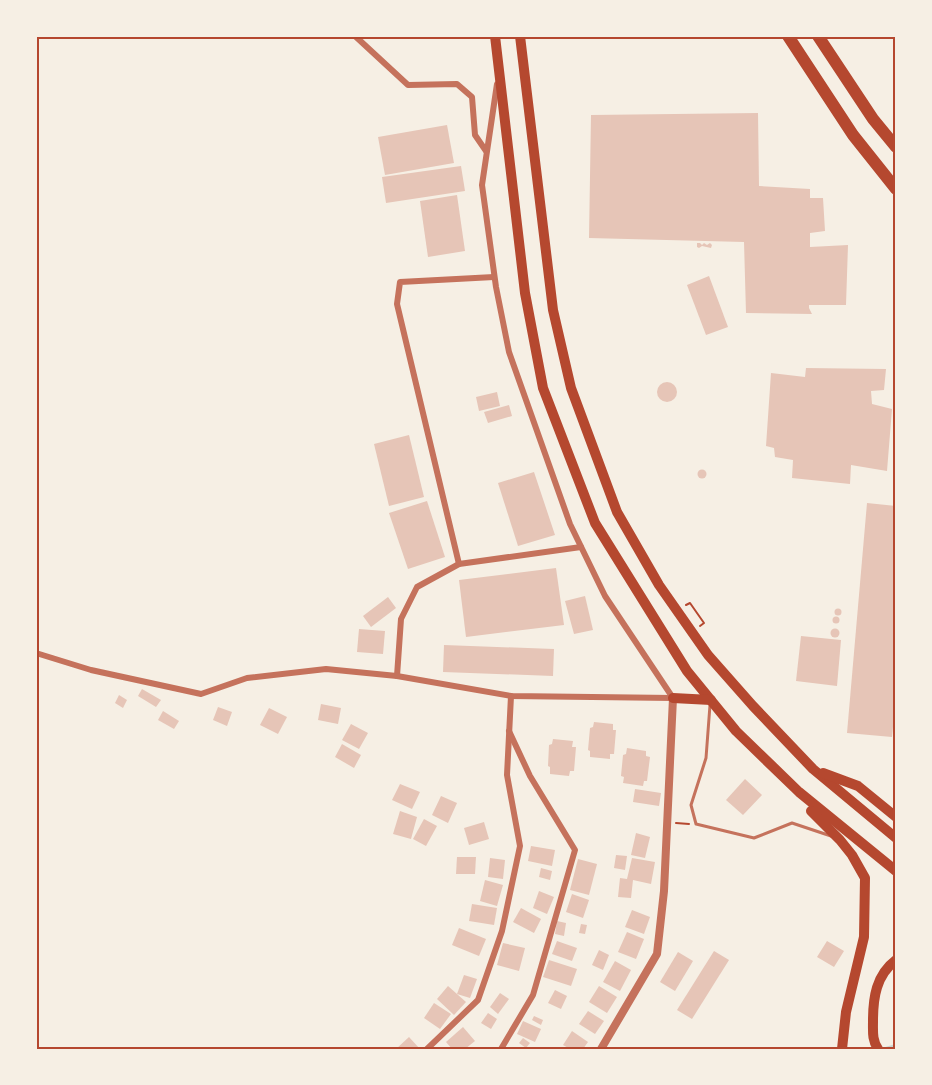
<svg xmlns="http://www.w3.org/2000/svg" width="932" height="1085" viewBox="0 0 932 1085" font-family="Spectral,serif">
	<rect width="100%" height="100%" fill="#f6efe4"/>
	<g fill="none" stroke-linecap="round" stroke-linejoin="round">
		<path stroke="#c9d6d2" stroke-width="4" d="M886,1049L896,1046"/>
	</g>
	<g fill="#e6c5b7">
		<path d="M758,113L759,186L810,189V198H823L825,231L810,233V247L848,245L846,305H809V308L812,314L746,313L744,242L589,238L591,115Z"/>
		<path d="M447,125L454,163L385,175L378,137Z"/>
		<path d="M461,166L465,191L386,203L382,177Z"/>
		<path d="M457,195L465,251L428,257L420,201Z"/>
		<path d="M697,243H700L702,245L704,243L707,245L710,243L712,245L711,248L702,246L699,248L697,247Z"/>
		<path d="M709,276L728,327L706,335L687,285Z"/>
		<path d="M806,368L886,369L884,390L871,391L872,404L892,409L887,471L851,465L850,484L792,478L793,460L775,457L774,448L766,446L771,373L805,377Z"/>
		<circle cx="667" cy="392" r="10"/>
		<path d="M497,392L500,406L479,411L476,397Z"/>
		<path d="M509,405L512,416L488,423L484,412Z"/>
		<path d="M409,435L424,497L389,506L374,444Z"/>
		<circle cx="702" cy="474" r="4.5"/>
		<path d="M534,472L555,535L518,546L498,483Z"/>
		<path d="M427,501L445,557L408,569L389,513Z"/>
		<path d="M867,503L896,506V697L892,737L847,733Z"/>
		<path d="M556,568L564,625L466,637L459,580Z"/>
		<path d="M585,596L593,630L574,634L565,601Z"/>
		<path d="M388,597L396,608L371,627L363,616Z"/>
		<circle cx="838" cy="612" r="3.5"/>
		<circle cx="836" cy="620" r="3.5"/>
		<circle cx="835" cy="633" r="4.5"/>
		<path d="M359,629L385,631L383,654L357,652Z"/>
		<path d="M801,636L841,640L837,686L796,681Z"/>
		<path d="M444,645L554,649L553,676L443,672Z"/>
		<path d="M142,689L161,700L156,707L138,696Z"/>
		<path d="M119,695L127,700L123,708L115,703Z"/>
		<path d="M321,704L341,708L338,724L318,720Z"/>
		<path d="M218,707L232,712L227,726L213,720Z"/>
		<path d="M269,708L287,717L278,734L260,725Z"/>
		<path d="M163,711L179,721L174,729L158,720Z"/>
		<path d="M594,722L613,724V730H616L614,754H610V759L590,757V751L588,750L590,728L593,727Z"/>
		<path d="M351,724L368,733L359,749L342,740Z"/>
		<path d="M553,739L573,741L572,747H576L574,771H570L569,776L550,774V767L548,766L549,745L552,744Z"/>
		<path d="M342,744L361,755L354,768L335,757Z"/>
		<path d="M627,748L646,751V756L650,757L647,781H644L643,786L623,783L624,777L621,776L623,755L626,754Z"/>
		<path d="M745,779L762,795L743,815L726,800Z"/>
		<path d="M400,784L420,792L412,809L392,800Z"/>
		<path d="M635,789L661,793L659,806L633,802Z"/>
		<path d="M441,796L457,803L448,823L432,815Z"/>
		<path d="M400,811L417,817L411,839L393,834Z"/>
		<path d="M424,819L437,826L426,846L413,839Z"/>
		<path d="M484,822L489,839L469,845L464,828Z"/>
		<path d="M636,833L650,837L645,858L631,855Z"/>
		<path d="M531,846L555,850L552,866L528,861Z"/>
		<path d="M616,855L627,856L625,870L614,868Z"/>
		<path d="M457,857H476L475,874H456Z"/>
		<path d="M490,858L505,860L503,879L488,877Z"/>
		<path d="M632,858L655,862L651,884L633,880L631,898L618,897L620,878L627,879Z"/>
		<path d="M578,859L597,864L589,895L570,890Z"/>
		<path d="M541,868L552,871L550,880L539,877Z"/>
		<path d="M485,880L503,885L497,906L480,901Z"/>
		<path d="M539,891L554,897L547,914L533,908Z"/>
		<path d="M572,894L589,900L583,918L566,912Z"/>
		<path d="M472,904L497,908L494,925L469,921Z"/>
		<path d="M521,908L541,919L534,933L513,922Z"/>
		<path d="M632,910L650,917L644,934L625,927Z"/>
		<path d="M557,921L566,923L564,936L555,934Z"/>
		<path d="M581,924L587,925L585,934L579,933Z"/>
		<path d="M459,928L486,939L479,956L452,945Z"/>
		<path d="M627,932L644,939L636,959L618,952Z"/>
		<path d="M557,941L577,948L572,961L552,954Z"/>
		<path d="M827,941L844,951L834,967L817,957Z"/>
		<path d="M503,943L525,948L519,971L497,965Z"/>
		<path d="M599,950L609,955L603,970L592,965Z"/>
		<path d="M714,951L729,960L692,1019L677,1010Z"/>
		<path d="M678,952L693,961L675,991L660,982Z"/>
		<path d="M549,960L577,969L571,986L543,977Z"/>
		<path d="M615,961L631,970L620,991L603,982Z"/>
		<path d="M464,975L477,979L470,998L457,994Z"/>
		<path d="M448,986L466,1002L454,1015L437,999Z"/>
		<path d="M599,986L617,997L607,1013L589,1002Z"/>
		<path d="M555,990L567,996L561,1009L548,1003Z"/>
		<path d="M500,993L509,999L498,1014L490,1007Z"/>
		<path d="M434,1003L451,1014L440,1029L424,1018Z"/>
		<path d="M588,1011L604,1021L595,1034L579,1024Z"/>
		<path d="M488,1013L497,1019L491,1029L481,1023Z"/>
		<path d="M534,1016L543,1020L541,1025L532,1020Z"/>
		<path d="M523,1021L541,1029L535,1042L517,1034Z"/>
		<path d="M463,1027L475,1041L465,1049H452L446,1042Z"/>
		<path d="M572,1031L588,1042L583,1049H570L563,1045Z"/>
		<path d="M409,1037L420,1049H396Z"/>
		<path d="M523,1038L530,1043L526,1048L519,1043Z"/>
	</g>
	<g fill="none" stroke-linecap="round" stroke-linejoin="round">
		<g stroke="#b5482f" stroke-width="2">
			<path d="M686,605L690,603L704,623L700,626"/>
			<path d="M676,823L689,824"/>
		</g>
		<path stroke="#c5725c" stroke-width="3" d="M710,705L706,758L691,805L696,824L754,838L792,823L831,836"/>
		<g stroke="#c5725c" stroke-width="6">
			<path d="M355,36L408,85L457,84L472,97L475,135L486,151"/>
			<path d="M497,84L482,185L496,287L509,352L570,524L605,596L673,698"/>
			<path d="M459,564L397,304L400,282L494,277"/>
			<path d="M36,653L91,670L201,694L247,678L326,669L397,676L511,696L673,698"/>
			<path d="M397,676L401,619L417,587L459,564L581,547"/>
			<path d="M427,1049L478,1000L502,931L520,846L507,775L511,696"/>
			<path d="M501,1049L533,995L575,850L530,776L509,731"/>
		</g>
		<path stroke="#c5725c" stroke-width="8" d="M601,1049L657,954L664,891L673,698"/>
		<g stroke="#b5482f" stroke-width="10">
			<path d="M495,36L525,293L543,388L595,523L687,671L736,731L799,792L896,871"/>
			<path d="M520,36L553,310L571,388L617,512L659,585L708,655L753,706L813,769L896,838"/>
			<path d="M673,698L711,700"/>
			<path d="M823,773L858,786L896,817"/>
			<path d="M811,811L840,840L852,855L865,878L864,937L846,1012L842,1049"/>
			<path d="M878,1049C872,1040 873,1032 873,1021C873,998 876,975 896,960"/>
		</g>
		<g stroke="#b5482f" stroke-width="12">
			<path d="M788,36L853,135L896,189"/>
			<path d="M818,36L873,119L896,147"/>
		</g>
	</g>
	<rect width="932" height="1085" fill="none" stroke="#f6efe4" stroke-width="75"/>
	<rect x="38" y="38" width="856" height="1010" fill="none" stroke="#b5482f" stroke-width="2"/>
</svg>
